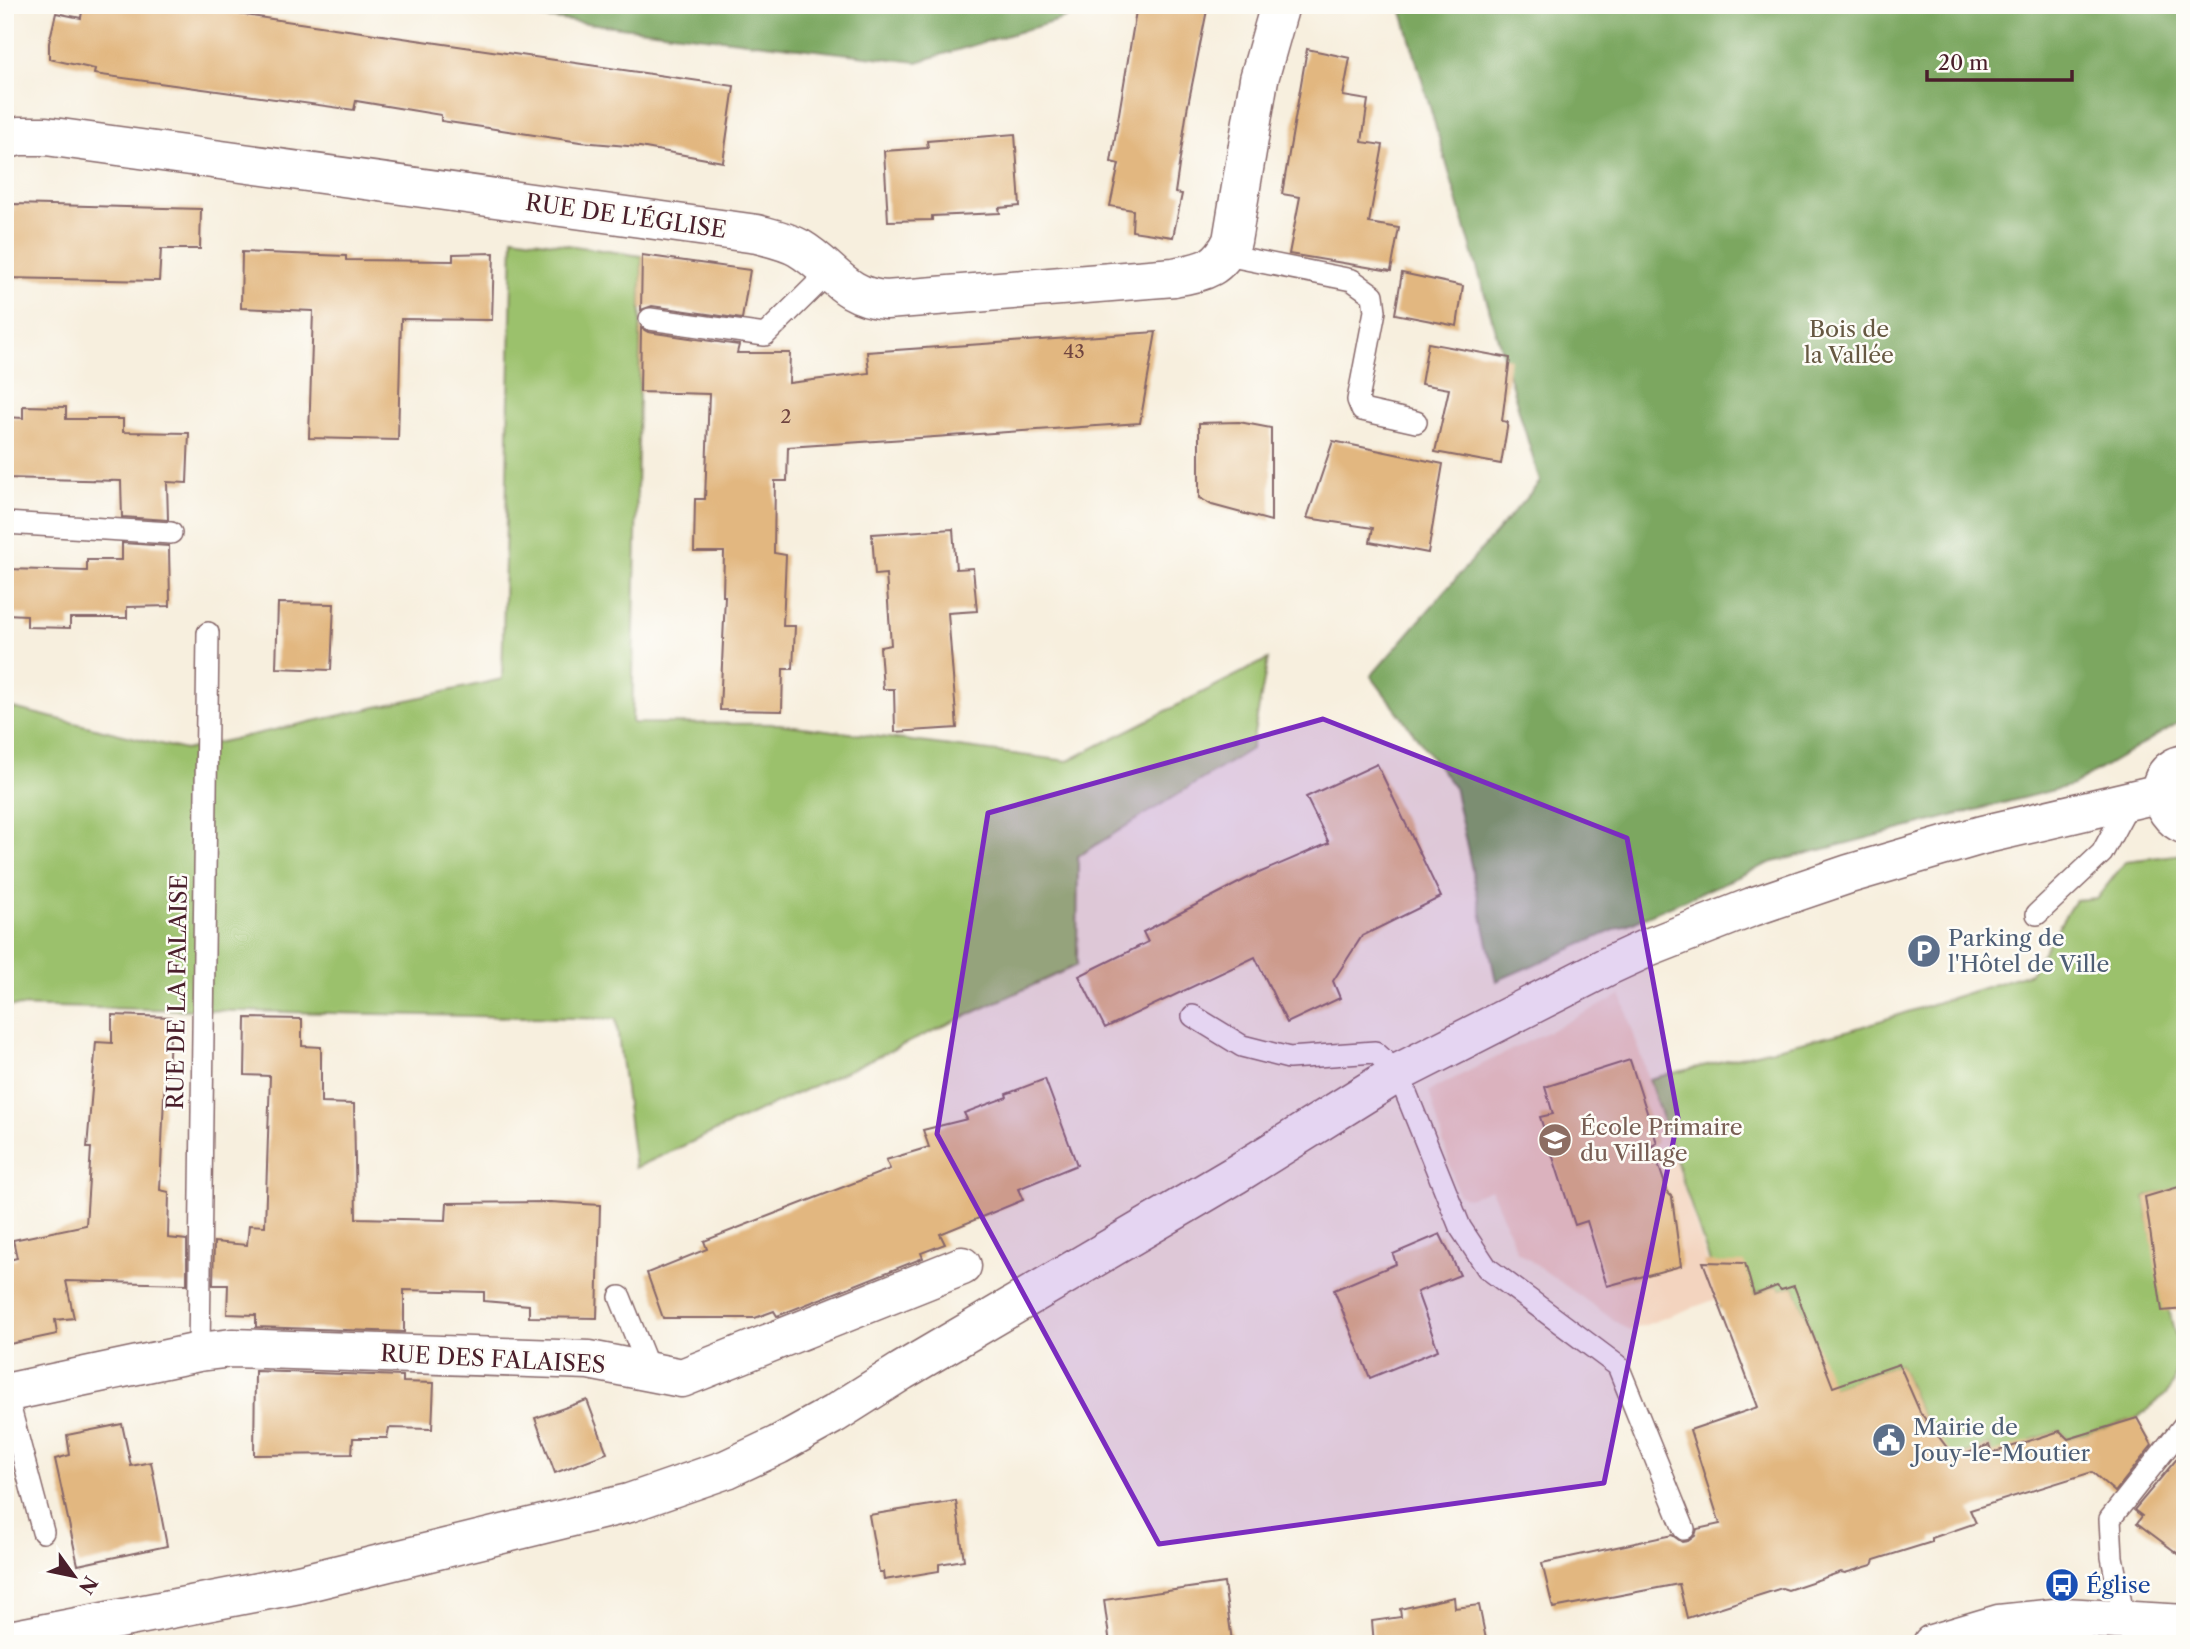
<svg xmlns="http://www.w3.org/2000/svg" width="2190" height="1649" viewBox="0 0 2190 1649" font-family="'Libre Caslon Text',serif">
	<rect width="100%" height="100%" fill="#fdfcf7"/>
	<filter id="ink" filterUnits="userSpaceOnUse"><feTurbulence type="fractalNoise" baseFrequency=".0143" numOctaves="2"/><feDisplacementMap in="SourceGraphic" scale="14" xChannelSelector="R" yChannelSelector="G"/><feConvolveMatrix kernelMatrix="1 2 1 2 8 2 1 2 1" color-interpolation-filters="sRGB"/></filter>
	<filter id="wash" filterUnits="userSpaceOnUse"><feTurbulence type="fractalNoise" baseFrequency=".00686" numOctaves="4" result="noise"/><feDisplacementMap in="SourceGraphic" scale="28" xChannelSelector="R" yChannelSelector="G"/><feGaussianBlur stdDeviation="1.57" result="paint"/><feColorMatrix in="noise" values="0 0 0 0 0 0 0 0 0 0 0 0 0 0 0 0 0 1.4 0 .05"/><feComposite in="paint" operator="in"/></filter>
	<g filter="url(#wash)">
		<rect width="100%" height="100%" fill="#f7efde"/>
		<path fill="#f3d4bf" d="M1621,995L1719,1298L1629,1331L1517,1251L1491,1189L1468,1198L1458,1194L1429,1091Z"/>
		<g fill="#9bc16c" stroke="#72704c" stroke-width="2">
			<path d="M513,237L642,256L632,723L779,724L1068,761L1268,659L1251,749L1078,856L1077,965L635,1168L616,1019L5,1006V706L185,750L502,679Z"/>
			<path d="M2185,854V1186L2145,1197L2159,1278L2179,1347L2174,1383L2165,1395L2137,1418L2068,1439L2060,1431L2031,1440L2026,1453L1995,1462L1989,1445L1948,1459L1937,1434L1920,1412L1899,1364L1820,1392L1813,1336L1794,1286L1781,1290L1776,1286L1720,1307L1721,1296L1649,1079L1851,1030L2030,973L2075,900L2097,898L2126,861Z"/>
		</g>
		<g fill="#7ca760" stroke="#636346" stroke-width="2">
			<path d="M433,5H1070L1066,18L917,62Z"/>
			<path d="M1400,5H2185V719L2073,785L1770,863L1496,981L1454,787L1371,676L1540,482Z"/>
		</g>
		<g id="blocks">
			<g fill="#e2b780">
				<path d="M83,5H176L734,86L723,162L640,147L580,142L462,124L441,121V115L356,101L354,110L94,74L95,69L49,59V43L56,13L81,18Z"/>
				<path d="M1137,5H1208L1187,110L1175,193L1182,194L1173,237L1132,231L1133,210L1110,206L1119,164L1111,162Z"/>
				<path d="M1307,49L1350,58L1343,96L1368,100L1362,142L1383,145L1369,223L1399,228L1391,271L1289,254L1300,197L1282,194Z"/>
				<path d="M1015,134L1020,206L999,208L1000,213L932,216V220L888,221L884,151L928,148L927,141Z"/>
				<path d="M13,204L201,209L200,249H161L159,281L5,278V220H12Z"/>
				<path d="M242,252L346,256V260L453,261V254L494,253L492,320L401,319L398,440L309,438L313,311L241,308Z"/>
				<path d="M642,255L750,270L742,319L652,306L641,310Z"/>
				<path d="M1402,273L1463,286L1457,326L1395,314Z"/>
				<path d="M641,328L648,332L739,345L737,353H790L789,383L869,373L867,352L1156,332L1140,423L788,447L787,481H775L774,553L786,555L783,626H795L793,669H783L782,711L720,710L725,596H723L724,552H694L695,499H705L709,394L640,392Z"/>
				<path d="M1428,343L1510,358L1502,421L1508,422L1501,464L1435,452L1449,389L1421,384Z"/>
				<path d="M23,406L66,407V419H123V432L189,433L187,483L167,482L168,520L122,517L121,481L5,478V417L23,418Z"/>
				<path d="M1239,422L1271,428V521L1212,505L1199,498V423Z"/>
				<path d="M1333,441L1443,464L1428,553L1370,542L1373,528L1307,518Z"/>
				<path d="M953,529L956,569L973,568L977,611L948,613L957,728L895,732L894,689H883L880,647L891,645L886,574L875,575L872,534Z"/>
				<path d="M122,543L169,546L170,606L127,607V618H70V628L27,627V615L5,614V569L87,571V560H122Z"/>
				<path d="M278,603L334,604L331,670L276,668Z"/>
				<path d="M1377,764L1441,897L1362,936L1333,981L1340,998L1287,1023L1255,957L1105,1028L1079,976L1148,942L1143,932L1252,876L1329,843L1306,797Z"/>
				<path d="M112,1015L171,1017L168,1073H165L160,1190L169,1192L168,1238L187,1240V1284L66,1281L74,1318L55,1320L57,1334L5,1345V1261L17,1258L13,1240L86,1225L91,1148H87L96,1042L112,1043Z"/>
				<path d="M246,1018L302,1019V1046L321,1047V1103L354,1104L356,1218L446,1220L447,1203L550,1202L600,1205L597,1318L529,1317V1305L484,1301V1292L404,1290V1332L256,1327V1315L227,1314L228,1285H213L214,1242L247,1245L249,1225L265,1226L270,1076L245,1075Z"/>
				<path d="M1630,1060L1657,1143L1652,1146L1668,1193L1672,1197L1681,1266L1607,1286L1587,1221L1575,1225L1540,1117L1553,1114L1545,1087Z"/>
				<path d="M1045,1079L1077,1165L1018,1189L1023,1200L940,1234L945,1244L921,1253L923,1258L777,1316L774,1311L755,1318H663L647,1273L707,1249L704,1241L890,1169L886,1160L929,1147L923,1130L967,1119L964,1113L1007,1097L1006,1094Z"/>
				<path d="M2185,1185V1309L2162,1311L2145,1197Z"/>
				<path d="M1440,1234L1460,1275L1417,1292L1438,1350L1370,1378L1334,1290L1396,1264L1393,1254Z"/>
				<path d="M1703,1262L1745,1263L1754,1295L1777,1286L1781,1290L1794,1286L1833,1387L1899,1364L1920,1412L1955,1458L1989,1445L1992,1453L2060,1431L2068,1439L2137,1418L2152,1445L2115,1492L2092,1472L1970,1510L1976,1523L1932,1538V1542L1874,1560L1872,1565L1845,1573L1841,1572L1788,1590L1782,1588L1687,1618L1679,1584L1553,1608L1542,1563L1672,1535L1682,1542L1688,1541L1695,1536L1697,1529L1720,1524L1690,1430L1758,1407Z"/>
				<path d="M255,1371L403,1376V1382L434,1383L432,1429L389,1428L387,1438H353L352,1454L254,1455Z"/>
				<path d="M587,1400L607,1453L555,1473L535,1418Z"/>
				<path d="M122,1424L131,1466L151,1462L167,1546L78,1565L55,1459L70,1455L67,1435Z"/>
				<path d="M2185,1449V1559L2137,1523L2142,1516L2134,1510Z"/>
				<path d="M956,1501L964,1560L939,1564V1571L884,1580L883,1572H879L869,1515Z"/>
				<path d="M1224,1583L1232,1641L1212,1644H1110L1104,1600Z"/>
				<path d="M1454,1597L1455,1608L1479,1605L1487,1644H1374L1372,1621L1401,1617L1400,1609Z"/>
			</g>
		</g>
	</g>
	<g filter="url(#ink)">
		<use href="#blocks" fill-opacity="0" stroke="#87686a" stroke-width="2"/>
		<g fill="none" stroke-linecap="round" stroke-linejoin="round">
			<g stroke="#87686a" stroke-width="24">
				<g id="service">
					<path d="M1226,255L1352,280L1373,295L1375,311L1358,400L1362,410L1416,422"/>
					<path d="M650,319L765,335L829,272"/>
					<path d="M5,523L171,533"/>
					<path d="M2037,914L2102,853L2130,801"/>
					<path d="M1193,1016L1242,1046L1289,1058L1375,1052L1398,1073L1460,1227L1487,1268L1618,1366L1684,1529"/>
					<path d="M620,1297L650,1372"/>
					<path d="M199,1352L208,633"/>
					<path d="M6,1393L43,1532"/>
					<path d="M2124,1619L2112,1557L2110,1519L2185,1424"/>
				</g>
			</g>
			<g stroke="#87686a" stroke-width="41">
				<g id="minor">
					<path d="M5,140L19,136H46L757,234C772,238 786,241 799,248C833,268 843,297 886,300L1174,277C1204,271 1218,270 1232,241L1259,79L1280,5"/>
					<path d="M2185,764C2150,770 2157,814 2185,825"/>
					<path d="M5,1393L199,1352L232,1348L589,1360L682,1378L962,1266"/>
					<path d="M5,1641L299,1584L629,1503L727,1469L778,1445L834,1414L902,1371L1235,1175L1398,1073L1606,967L1645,949L1752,907L1849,874L1982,835L2161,793"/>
				</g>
			</g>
			<g stroke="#87686a" stroke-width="41">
				<path id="tertiary" d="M1932,1644L1999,1624L2064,1617L2185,1624"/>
			</g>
			<use href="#service" stroke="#fff" stroke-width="21"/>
			<use href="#minor" stroke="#fff" stroke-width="38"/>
			<use href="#tertiary" stroke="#fff" stroke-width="38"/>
		</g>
	</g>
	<path fill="#7b2cbf" fill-opacity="0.2" stroke="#7b2cbf" stroke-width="5" stroke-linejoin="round" d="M1323,719L1627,838L1678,1118L1604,1483L1159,1544L937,1134L988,813Z"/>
	<defs>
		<g id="parking-disc" transform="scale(1.75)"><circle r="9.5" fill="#5c6f8a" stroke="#fdfcf7"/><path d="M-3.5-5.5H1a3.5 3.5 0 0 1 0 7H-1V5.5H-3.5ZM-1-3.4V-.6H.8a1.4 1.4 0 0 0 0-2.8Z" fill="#fff"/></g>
		<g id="school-disc" transform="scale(1.75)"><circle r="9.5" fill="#8d6e63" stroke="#fdfcf7"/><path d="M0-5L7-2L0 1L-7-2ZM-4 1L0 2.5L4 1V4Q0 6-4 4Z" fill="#fff"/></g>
		<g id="civic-disc" transform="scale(1.75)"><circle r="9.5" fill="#5c6f8a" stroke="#fdfcf7"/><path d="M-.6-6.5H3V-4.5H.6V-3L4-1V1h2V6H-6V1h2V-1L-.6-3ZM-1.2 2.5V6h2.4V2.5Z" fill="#fff"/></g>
		<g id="bus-disc" transform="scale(1.75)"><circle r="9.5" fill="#1a4fb4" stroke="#fdfcf7"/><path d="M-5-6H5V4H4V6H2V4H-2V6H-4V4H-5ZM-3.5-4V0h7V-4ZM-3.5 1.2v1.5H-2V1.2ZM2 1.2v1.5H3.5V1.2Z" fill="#fff"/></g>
	</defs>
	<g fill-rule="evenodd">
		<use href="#parking-disc" x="1924" y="951"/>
		<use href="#school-disc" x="1555" y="1140"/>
		<use href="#civic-disc" x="1889" y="1440"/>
		<use href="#bus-disc" x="2062" y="1585"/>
	</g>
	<g text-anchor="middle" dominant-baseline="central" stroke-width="5" stroke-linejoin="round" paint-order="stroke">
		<g font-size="19" fill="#704540">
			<text x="1074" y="351">43</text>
			<text x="786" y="416">2</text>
		</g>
		<g font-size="23" fill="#4a1f2b" stroke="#fdfcf7">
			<text transform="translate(626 216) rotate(8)">RUE DE L'ÉGLISE</text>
			<text transform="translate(177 992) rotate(-89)">RUE DE LA FALAISE</text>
			<text transform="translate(493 1359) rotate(3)">RUE DES FALAISES</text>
		</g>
		<g font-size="23" fill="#665842" stroke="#fdfcf7">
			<text x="1849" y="329">Bois de<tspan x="1849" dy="26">la Vallée</tspan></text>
		</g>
		<g font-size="23" fill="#4e5e75" stroke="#fdfcf7" text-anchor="start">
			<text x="1948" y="938">Parking de<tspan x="1948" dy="26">l'Hôtel de Ville</tspan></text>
			<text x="1913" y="1427">Mairie de<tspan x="1913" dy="26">Jouy-le-Moutier</tspan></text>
		</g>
		<g font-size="23" fill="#785e54" stroke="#fdfcf7" text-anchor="start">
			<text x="1580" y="1127">École Primaire<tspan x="1580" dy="26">du Village</tspan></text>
		</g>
		<g font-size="23" fill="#164399" stroke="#fdfcf7" text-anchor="start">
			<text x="2086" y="1585">Église</text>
		</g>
	</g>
	<rect width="2190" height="1649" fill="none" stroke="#fdfcf7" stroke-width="28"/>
	<g transform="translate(74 1576) rotate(123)" stroke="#fdfcf7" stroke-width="5" paint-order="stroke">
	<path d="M0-5L12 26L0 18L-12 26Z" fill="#4a1f2b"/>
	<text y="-10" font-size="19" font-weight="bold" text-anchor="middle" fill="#4a1f2b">N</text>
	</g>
	<path d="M1927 70v10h145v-10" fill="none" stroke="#4a1f2b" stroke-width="3.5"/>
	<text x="1938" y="70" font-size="21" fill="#4a1f2b" stroke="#fdfcf7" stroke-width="5" paint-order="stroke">20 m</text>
</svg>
